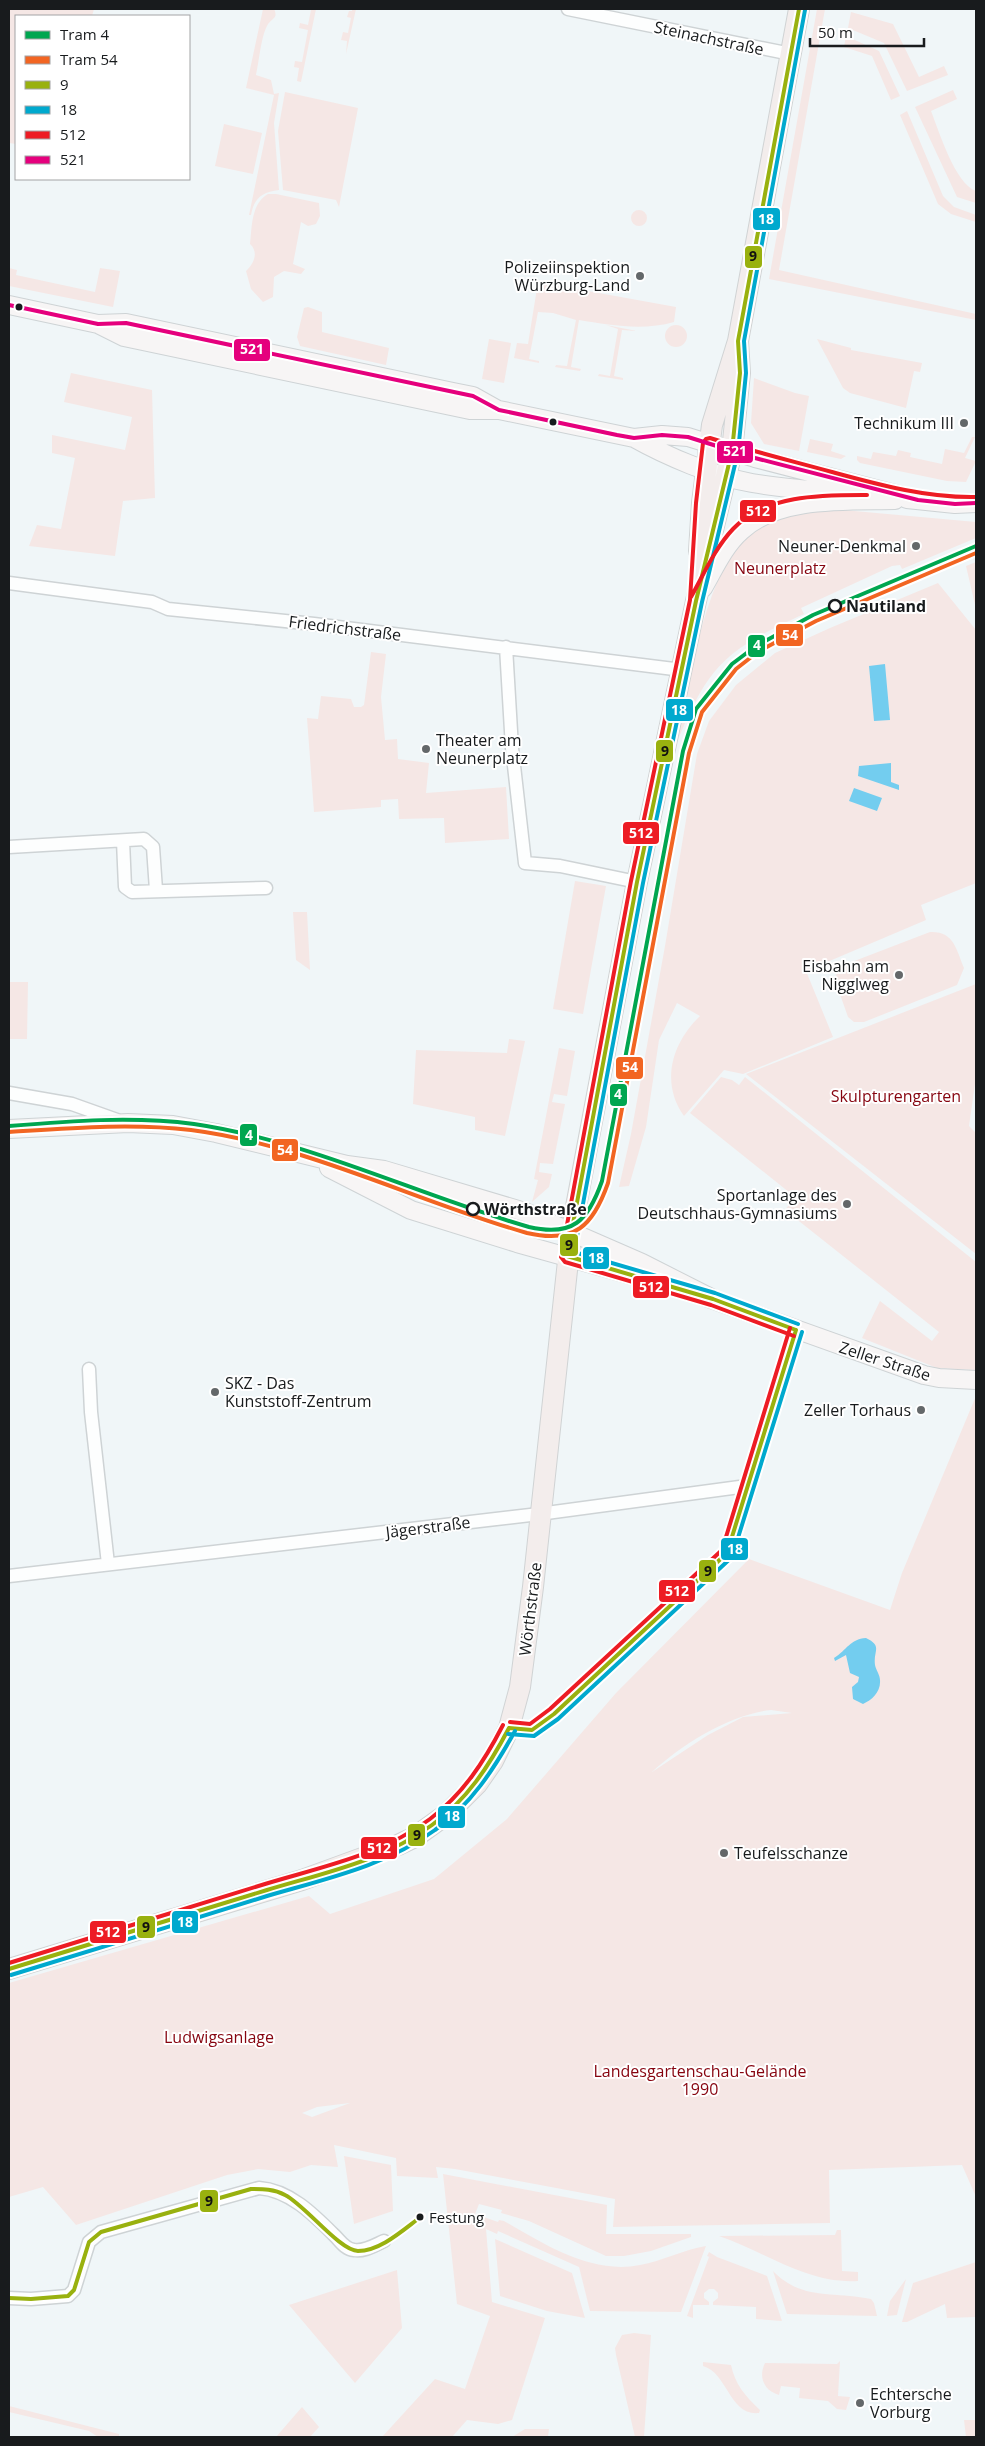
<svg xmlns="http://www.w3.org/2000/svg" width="985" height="2446" font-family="'Open Sans',sans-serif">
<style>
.green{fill:#f5e7e5;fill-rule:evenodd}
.water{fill:#73cdef}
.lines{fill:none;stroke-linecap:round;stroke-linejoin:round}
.street-casing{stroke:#ced3d5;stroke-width:15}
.secondary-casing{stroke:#ced3d5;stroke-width:20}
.primary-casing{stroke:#d0d3d4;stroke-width:22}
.street{stroke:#fdfefe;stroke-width:12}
.secondary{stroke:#f7f5f5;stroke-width:18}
.primary{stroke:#f3edec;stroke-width:20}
.bus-1-casing{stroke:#fff;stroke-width:8}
.bus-2-casing{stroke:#fff;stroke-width:8}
.bus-3-casing{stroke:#fff;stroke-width:8}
.bus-4-casing{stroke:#fff;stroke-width:8}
.bus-1{stroke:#99b10f;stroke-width:4}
.bus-2{stroke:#00a9ce;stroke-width:4}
.bus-3{stroke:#ed1c24;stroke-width:4}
.bus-4{stroke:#e5007d;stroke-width:4}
.tram-1-casing{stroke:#fff;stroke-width:8}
.tram-2-casing{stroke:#fff;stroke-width:8}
.tram-1{stroke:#00a650;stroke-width:4}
.tram-2{stroke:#f26522;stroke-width:4}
.poi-dot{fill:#64686a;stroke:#fff;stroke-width:2}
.bus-dot{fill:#181b1d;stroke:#fff;stroke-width:2}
.stop-dot{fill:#fff;stroke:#181b1d;stroke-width:2.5}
.labels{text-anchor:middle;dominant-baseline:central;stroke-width:4;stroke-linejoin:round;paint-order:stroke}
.bus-label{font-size:15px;fill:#181b1d;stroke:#fff;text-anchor:start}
.street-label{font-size:16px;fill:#181b1d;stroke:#fff}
.poi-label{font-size:16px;fill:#181b1d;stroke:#fff;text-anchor:end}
.park-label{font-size:16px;fill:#86040f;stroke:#fff}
.stop-label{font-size:16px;font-weight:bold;fill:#181b1d;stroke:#fff;text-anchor:start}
.line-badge{stroke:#fff;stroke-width:2}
.badge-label{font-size:14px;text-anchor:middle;font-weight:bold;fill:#fff}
.pale-badge-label{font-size:14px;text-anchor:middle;font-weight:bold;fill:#111}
</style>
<rect width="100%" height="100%" fill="#f0f6f8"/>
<path class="green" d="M9 9H94L92 16H16V144L9 143Z
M263 9H274C279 19 271 18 267 26 261 37 259 62 256 75L271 80 274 94 279 93 274 123 279 190C261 192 254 199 251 215H249L274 95 246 88Z
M307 9H316L301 82 297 81 299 68 294 67 295 61 302 62 308 30 299 28 300 23 308 25 311 10Z
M352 9H356L346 54 347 41 341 40 343 32 348 33 351 18 347 17 349 11H352Z
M817 9H825L779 270 976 314V320L769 279Z
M851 12 893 24 919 77 944 66 948 75 907 91 884 43 848 28Z
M846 36 879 51 900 96 891 100 872 56 844 47Z
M953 90 957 99 931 111C939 131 955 184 976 191V203L957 197 915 107Z
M285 92 358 108 339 207 336 200 283 190 278 131Z
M907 111 943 196 954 207 976 215V222L951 214 938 204 900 115Z
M224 124 262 133 253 174 215 166Z
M268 194H276L319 203 320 216 316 224 308 226 301 222 293 264 305 269 301 274 284 271 274 277 273 297 263 302 251 289 246 271C254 264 259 252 250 244 252 226 251 204 268 194Z
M631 218a8 8 0 1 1 16 0a8 8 0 1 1-16 0Z
M9 268 17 270 16 275 95 292 100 268 120 271 113 307 9 286Z
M538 282 676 307 674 322C643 331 609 325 579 320L571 367 581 369 580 371 555 367 556 365 567 366 576 320 553 313 538 312 529 359 539 361V363L514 358 517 343 528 344Z
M308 307 322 312V332L389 348 386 365 300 346 297 337 304 308Z
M665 336a11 11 0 1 1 22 0a11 11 0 1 1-22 0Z
M606 325 637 331 622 330 614 376 623 378V380L598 376 599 374 610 376 618 329Z
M489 339 511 343 504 383 482 379Z
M817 339 851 348V350L922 363 920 372 914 371 906 408 850 393 843 388Z
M71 373 152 390 155 498 123 501 115 556 29 546 37 525 61 529 75 458 52 453V435L125 450 132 417 64 402Z
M754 378 795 393 809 396 799 451 764 444 751 423Z
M972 437H975L965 458 976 461 966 482 947 481 860 463 857 460V456L871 459 873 452 896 456 898 450 911 453 910 457 942 464 945 449 964 453Z
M810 439 833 444 831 451 846 456 841 459 807 452Z
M821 508 976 522V538L902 569 900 565 892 566 801 608 804 614C725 650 707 666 675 748 688 691 704 572 749 534 768 517 797 513 821 508Z
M976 562V609L966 566Z
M938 583 976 630V883L921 905 926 920 806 971 833 1037 743 1074 724 1070 684 1116C660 1082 672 1043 700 1016L677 1003 659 1040 646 1127 629 1186 619 1187 631 1134 665 946 697 754 709 721 736 685 775 653 830 628Z
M371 652 386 654 381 697 385 740 397 739 398 759 429 763 426 793 506 787 509 839 445 843 444 818 399 819 398 799 381 800V807L314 812 307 718 318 719 321 696 351 699 354 707H361L364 705Z
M575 881 606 886 583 1014 553 1009Z
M293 912H307L310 970 296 960Z
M930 932C954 931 956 949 964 968L957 985 864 1022H854L848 1017 835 980 837 972 844 965Z
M9 982H28L27 1039H9Z
M976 984V1077L969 1126 976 1133V1254L746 1074Z
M509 1039 525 1041 505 1136 475 1130V1117L413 1104 416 1050 507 1053Z
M559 1048 575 1051 567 1096 554 1094 552 1102 565 1104 553 1164 540 1163 539 1172 552 1174 549 1187 532 1202 538 1180 534 1179Z
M721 1077 732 1080 739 1085 745 1077 976 1262V1370L937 1368 862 1338 880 1301 932 1341 939 1332 785 1210 795 1197 690 1113Z
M976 1396V2197L962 2165 829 2170 830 2223 613 2227 615 2199 455 2169 436 2167 438 2178 397 2176 396 2158 334 2145 338 2167 311 2165 290 2172 258 2169 227 2175 76 2225 43 2187 9 2197V1983L309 1896 330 1914 434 1879 507 1819 616 1693 749 1559 890 1610 902 1573ZM771 1710 792 1713 743 1717 708 1735 652 1772C682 1744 731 1714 771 1710ZM350 2103 312 2117 302 2113 317 2107Z
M344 2156 391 2165 393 2211 354 2224Z
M443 2174 607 2205 606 2234H691V2237L651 2251 624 2256H606L529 2221 501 2213 502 2210 479 2204 475 2214 498 2222 499 2220 504 2221C544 2244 592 2275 640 2265 662 2261 683 2250 706 2246L681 2312 590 2311 579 2267 498 2231 497 2234 486 2229 492 2302 545 2318 512 2420 498 2424 467 2420 452 2437H382L435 2379 465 2389 490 2316 457 2304Z
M837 2230H841L842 2271 858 2272V2281C807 2284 766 2252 719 2236L835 2235Z
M495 2239 572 2273 585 2318 547 2311 500 2296Z
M709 2252 717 2257 767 2276 782 2321 756 2319V2307L713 2305V2302L718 2298V2293L714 2289H709L704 2293V2298L709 2302V2305H693V2318L687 2316 709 2257 712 2258 707 2256Z
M976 2262V2317L947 2318 945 2304 907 2322H902L913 2283Z
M397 2270 402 2328 355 2383 289 2305Z
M773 2271C802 2301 833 2291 871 2299L874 2303 877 2316 787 2314Z
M906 2279 897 2315 887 2316 890 2301Z
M634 2333 651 2335 644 2437H635L616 2355 615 2348 622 2335Z
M840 2361 838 2396 850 2397 846 2410 837 2409 828 2401 799 2398 800 2388 781 2386 779 2395C764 2391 758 2377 765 2363L837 2364Z
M703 2362 731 2365C735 2384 745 2396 760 2410L759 2413C729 2416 728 2373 703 2366Z
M9 2406 119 2434V2437H98L89 2431 9 2412Z
M302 2407 319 2427 310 2437H276Z
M964 2420H976V2437H966Z
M525 2429H549L548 2437H512Z"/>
<path class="water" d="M885 664 890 720 874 721 869 666Z
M891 763V782L899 785V790L858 776 859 766Z
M854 788 882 798 877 811 849 801Z
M866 1638C883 1646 873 1651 875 1665 876 1670 880 1675 880 1680 881 1692 872 1700 863 1704L853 1699 852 1687 858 1682 859 1677 850 1673 846 1655 835 1661 834 1658C847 1650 850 1639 866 1638Z"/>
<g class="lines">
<defs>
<path id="street" d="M568 9 791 54
M9 583 152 602 168 609 314 624 682 670
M506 647 512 748 525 863 560 866 637 882
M123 841 125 887 132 892 266 888
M9 847 144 839 153 847 156 890
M9 1093 72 1104 117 1120
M89 1369 91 1412 108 1564
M9 1576 539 1514 747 1486
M509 1728 532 1730 554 1714 727 1553 796 1330
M9 2298 31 2299 68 2296 74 2290 89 2242 101 2232 259 2188C289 2190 313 2214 333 2234 340 2240 344 2249 354 2250 364 2252 375 2245 384 2241"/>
<path id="secondary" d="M9 305 98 324 124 337 470 410H499L634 438 662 435 688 437 755 458 918 500
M98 324 126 323 453 392 473 396 498 410
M634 438C668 457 713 476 752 483 787 489 823 491 859 494
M907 499 955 504 976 503
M703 588C714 569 724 546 741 531 778 496 847 501 895 500
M9 1129 128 1123 173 1125 216 1133 347 1165 384 1170 525 1212 642 1263 713 1299
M329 1168 411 1210 517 1243 667 1285
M703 1296 924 1375 939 1378 976 1380"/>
<path id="primary" d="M699 551 702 503 712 425 738 341 799 9
M9 1969 302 1880 398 1845 415 1837 447 1814 477 1784 493 1761 509 1728 520 1687 533 1587 571 1233 637 882 696 601 732 451 740 373 738 341"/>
</defs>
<use href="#street" class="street-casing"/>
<use href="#secondary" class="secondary-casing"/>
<use href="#primary" class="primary-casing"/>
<use href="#street" class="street"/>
<use href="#secondary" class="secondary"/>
<use href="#primary" class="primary"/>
<defs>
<path id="bus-1" d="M796 1330 713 1299 567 1256 637 882 696 601 732 451 740 373 738 341 799 9
M509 1728 532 1730 554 1714 727 1553 796 1330
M9 1969C95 1943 181 1916 267 1890 323 1873 383 1861 432 1825 467 1800 489 1766 509 1728
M9 2298 31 2299 68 2296 74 2290 89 2242 101 2232 251 2189C263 2189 274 2189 285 2195 305 2205 340 2251 358 2251 381 2251 404 2229 422 2216"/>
<path id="bus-2" d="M798 1324 715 1293 574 1252 643 883 702 602 738 452 746 373 744 341 805 10
M508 1734 534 1736 558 1719 732 1557 802 1332
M11 1975C96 1949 182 1923 267 1896 325 1879 386 1866 435 1830 471 1805 494 1769 515 1731"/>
<path id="bus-3" d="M691 597C704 574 715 548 733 529 766 494 823 495 867 495
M794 1336 711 1305 565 1262 561 1257 631 881 690 600 696 503 703 443 706 439 710 438C751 451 792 461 832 472 880 485 927 498 976 497
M510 1722 530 1724 550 1709 722 1550 790 1328
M9 1963C94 1937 180 1910 265 1884 321 1867 382 1855 430 1819 463 1794 484 1762 503 1725"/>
<path id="bus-4" d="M9 305 98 324 126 323 473 396 499 410 617 435 634 438 662 435 688 437 755 458 918 500 955 504 976 503"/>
</defs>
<use href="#bus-1" class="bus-1-casing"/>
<use href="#bus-2" class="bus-2-casing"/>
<use href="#bus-3" class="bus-3-casing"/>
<use href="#bus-4" class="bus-4-casing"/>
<use href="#bus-1" class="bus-1"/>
<use href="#bus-2" class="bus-2"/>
<use href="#bus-3" class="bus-3"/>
<use href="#bus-4" class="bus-4"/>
<defs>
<path id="tram-1" d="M9 1126C70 1121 132 1116 194 1124 310 1141 417 1195 529 1227 573 1237 588 1221 602 1181L683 751 696 709 732 664 756 646 813 615 976 546"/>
<path id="tram-2" d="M9 1132C70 1128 131 1123 191 1130 307 1145 415 1201 527 1233 575 1244 593 1226 608 1183L689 753 702 712 736 669 759 651 816 621 976 553"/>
</defs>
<use href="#tram-1" class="tram-1-casing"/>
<use href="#tram-2" class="tram-2-casing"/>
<use href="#tram-1" class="tram-1"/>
<use href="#tram-2" class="tram-2"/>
</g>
<g class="poi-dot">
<circle cx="640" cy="276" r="5"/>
<circle cx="964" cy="423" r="5"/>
<circle cx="916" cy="546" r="5"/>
<circle cx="426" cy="749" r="5"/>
<circle cx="899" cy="975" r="5"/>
<circle cx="847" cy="1204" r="5"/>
<circle cx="215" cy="1392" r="5"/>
<circle cx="921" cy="1410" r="5"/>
<circle cx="724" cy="1853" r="5"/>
<circle cx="860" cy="2403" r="5"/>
</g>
<g class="bus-dot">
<circle cx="19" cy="307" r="4.5"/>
<circle cx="553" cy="422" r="4.5"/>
<circle cx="420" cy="2217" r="4.5"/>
</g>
<g class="stop-dot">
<circle cx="835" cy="606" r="6"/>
<circle cx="473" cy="1209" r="6"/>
</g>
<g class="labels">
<g class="bus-label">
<text x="429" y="2217">Festung</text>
</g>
<g class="street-label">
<text transform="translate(709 38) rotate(12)">Steinachstraße</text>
<text transform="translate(345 628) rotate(7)">Friedrichstraße</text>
<text transform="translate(885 1361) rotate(18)">Zeller Straße</text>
<text transform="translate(428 1527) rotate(-7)">Jägerstraße</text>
<text transform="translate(530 1609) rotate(-83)">Wörthstraße</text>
</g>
<g class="poi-label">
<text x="630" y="267">Polizeiinspektion<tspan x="630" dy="18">Würzburg-Land</tspan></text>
<text x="954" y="423">Technikum III</text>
<text x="906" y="546">Neuner-Denkmal</text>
<text x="436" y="740" text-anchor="start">Theater am<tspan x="436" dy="18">Neunerplatz</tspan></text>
<text x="889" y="966">Eisbahn am<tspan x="889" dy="18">Nigglweg</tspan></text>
<text x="837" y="1195">Sportanlage des<tspan x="837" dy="18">Deutschhaus-Gymnasiums</tspan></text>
<text x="225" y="1383" text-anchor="start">SKZ - Das<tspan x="225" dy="18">Kunststoff-Zentrum</tspan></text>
<text x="911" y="1410">Zeller Torhaus</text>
<text x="734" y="1853" text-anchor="start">Teufelsschanze</text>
<text x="870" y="2394" text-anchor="start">Echtersche<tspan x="870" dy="18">Vorburg</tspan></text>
</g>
<g class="park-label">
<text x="780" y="568">Neunerplatz</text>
<text x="896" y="1096">Skulpturengarten</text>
<text x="219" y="2037">Ludwigsanlage</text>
<text x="700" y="2071">Landesgartenschau-Gelände<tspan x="700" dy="18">1990</tspan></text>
</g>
<g class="stop-label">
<text x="846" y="606">Nautiland</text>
<text x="484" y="1209">Wörthstraße</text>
</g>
</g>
<g class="line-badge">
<rect x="752" y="207" width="29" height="24" rx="5" fill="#00a9ce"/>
<rect x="744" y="245" width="19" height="24" rx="5" fill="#99b10f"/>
<rect x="233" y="338" width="38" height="24" rx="5" fill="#e5007d"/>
<rect x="716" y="440" width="38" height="24" rx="5" fill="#e5007d"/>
<rect x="739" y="499" width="38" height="24" rx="5" fill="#ed1c24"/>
<rect x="775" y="623" width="29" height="24" rx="5" fill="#f26522"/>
<rect x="747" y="634" width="19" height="24" rx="5" fill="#00a650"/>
<rect x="665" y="698" width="29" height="24" rx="5" fill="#00a9ce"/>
<rect x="655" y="739" width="19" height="24" rx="5" fill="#99b10f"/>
<rect x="622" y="821" width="38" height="24" rx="5" fill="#ed1c24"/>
<rect x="615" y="1056" width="29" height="24" rx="5" fill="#f26522"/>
<rect x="609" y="1083" width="19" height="24" rx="5" fill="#00a650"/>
<rect x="239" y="1123" width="19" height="24" rx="5" fill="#00a650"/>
<rect x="271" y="1138" width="28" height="24" rx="5" fill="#f26522"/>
<rect x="559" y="1233" width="20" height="24" rx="5" fill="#99b10f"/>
<rect x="582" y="1246" width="28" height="24" rx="5" fill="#00a9ce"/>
<rect x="632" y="1275" width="38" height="24" rx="5" fill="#ed1c24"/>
<rect x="720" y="1537" width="29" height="24" rx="5" fill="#00a9ce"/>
<rect x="698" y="1559" width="19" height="24" rx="5" fill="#99b10f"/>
<rect x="658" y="1579" width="38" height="24" rx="5" fill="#ed1c24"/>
<rect x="437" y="1805" width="29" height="24" rx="5" fill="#00a9ce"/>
<rect x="407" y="1823" width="19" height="24" rx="5" fill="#99b10f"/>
<rect x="360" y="1836" width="38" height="24" rx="5" fill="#ed1c24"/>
<rect x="171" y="1910" width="28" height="24" rx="5" fill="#00a9ce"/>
<rect x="136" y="1915" width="20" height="24" rx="5" fill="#99b10f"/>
<rect x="89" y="1920" width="38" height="24" rx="5" fill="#ed1c24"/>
<rect x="199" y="2189" width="20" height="24" rx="5" fill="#99b10f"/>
</g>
<g class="badge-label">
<text x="766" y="224">18</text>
<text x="252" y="354">521</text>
<text x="735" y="456">521</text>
<text x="758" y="516">512</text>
<text x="790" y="640">54</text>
<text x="757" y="650">4</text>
<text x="679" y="715">18</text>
<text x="641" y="838">512</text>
<text x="630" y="1072">54</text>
<text x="618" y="1099">4</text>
<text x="249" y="1140">4</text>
<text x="285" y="1155">54</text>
<text x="596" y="1263">18</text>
<text x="651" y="1292">512</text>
<text x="735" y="1554">18</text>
<text x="677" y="1596">512</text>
<text x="452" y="1821">18</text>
<text x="379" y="1853">512</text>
<text x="185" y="1927">18</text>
<text x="108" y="1937">512</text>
</g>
<g class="pale-badge-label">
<text x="753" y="261">9</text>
<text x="665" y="756">9</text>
<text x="569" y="1250">9</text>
<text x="708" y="1576">9</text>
<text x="417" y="1840">9</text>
<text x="146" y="1932">9</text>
<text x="209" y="2206">9</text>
</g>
<rect width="985" height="2446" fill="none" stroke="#181b1d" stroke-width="20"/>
<rect x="15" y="15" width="175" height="165" fill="#ffffff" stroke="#a3a4a5"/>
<rect x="25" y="31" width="25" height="8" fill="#00a650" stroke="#a3a4a5"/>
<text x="60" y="40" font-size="15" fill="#181b1d">Tram 4</text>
<rect x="25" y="56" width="25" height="8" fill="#f26522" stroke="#a3a4a5"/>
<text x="60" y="65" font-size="15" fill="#181b1d">Tram 54</text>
<rect x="25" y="81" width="25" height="8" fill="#99b10f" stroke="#a3a4a5"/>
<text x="60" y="90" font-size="15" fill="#181b1d">9</text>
<rect x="25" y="106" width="25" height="8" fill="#00a9ce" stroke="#a3a4a5"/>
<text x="60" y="115" font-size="15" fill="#181b1d">18</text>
<rect x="25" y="131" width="25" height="8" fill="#ed1c24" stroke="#a3a4a5"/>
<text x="60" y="140" font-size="15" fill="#181b1d">512</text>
<rect x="25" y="156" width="25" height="8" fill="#e5007d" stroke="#a3a4a5"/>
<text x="60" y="165" font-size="15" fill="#181b1d">521</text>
<path d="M810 38v8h114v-8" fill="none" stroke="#181b1d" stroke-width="2.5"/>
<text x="818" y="38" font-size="15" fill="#181b1d" stroke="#ffffff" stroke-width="4" paint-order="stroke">50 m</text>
</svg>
